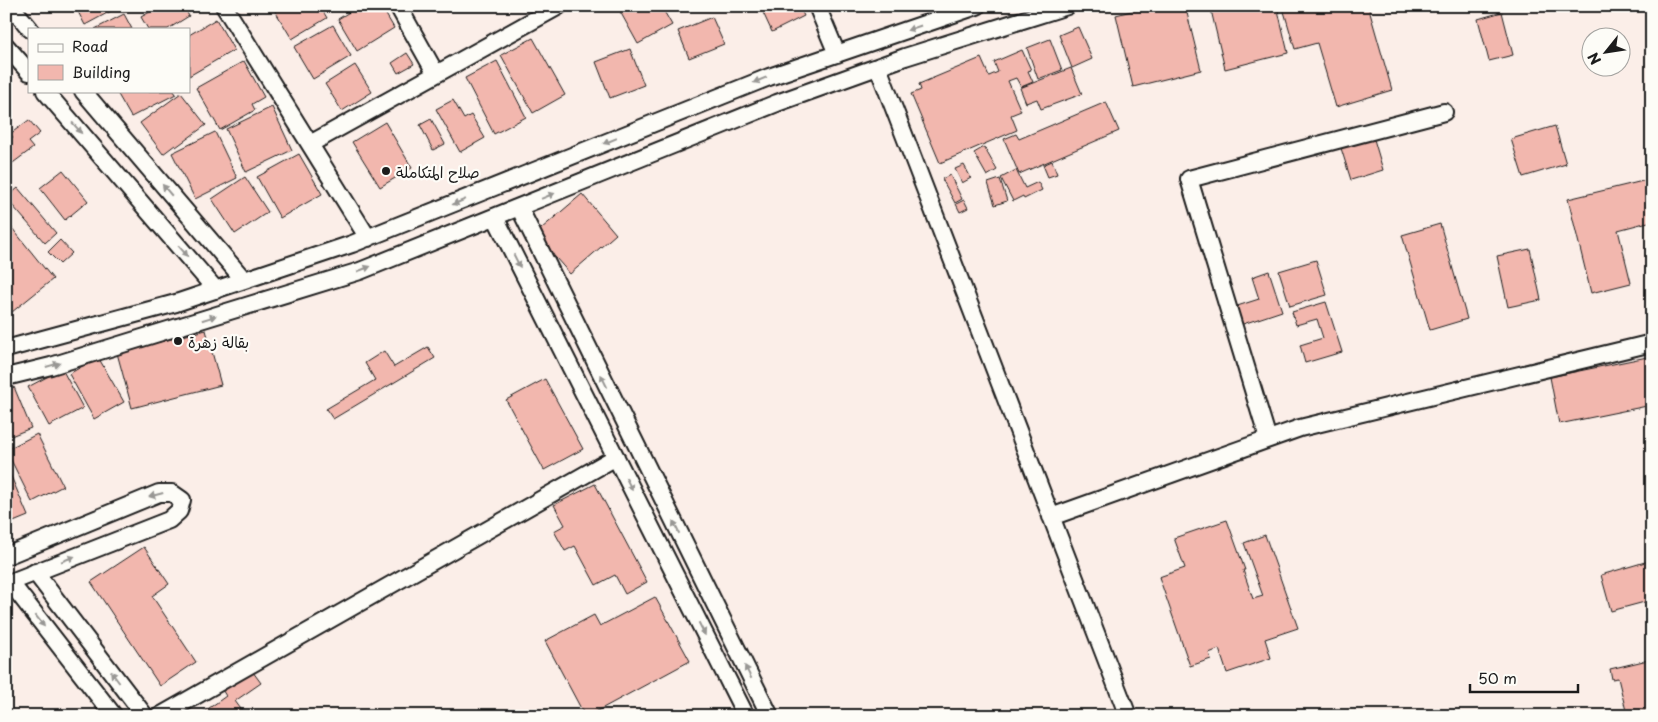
<svg xmlns="http://www.w3.org/2000/svg" width="1658" height="722" font-family="'Playpen Sans','Playpen Sans Arabic',sans-serif">
<style>
.building{fill:#f2b7ae;stroke:#1c1c1c}
.lines{fill:none;stroke-linecap:round;stroke-linejoin:round}
.minor-casing{stroke:#1c1c1c;stroke-width:20}
.minor{stroke:#fdfcf7;stroke-width:16}
.oneway{fill:#989794}
.poi-dot{fill:#1c1c1c;stroke:#fdfcf7;stroke-width:2}
.labels{text-anchor:middle;dominant-baseline:central;stroke-width:4.5;stroke-linejoin:round;paint-order:stroke}
.poi-label{font-size:15px;fill:#1c1c1c;stroke:#fdfcf7;text-anchor:start}
</style>
<rect width="100%" height="100%" fill="#fbeee8"/>
<filter id="ink" filterUnits="userSpaceOnUse"><feTurbulence type="fractalNoise" baseFrequency=".02" numOctaves="2"/><feDisplacementMap in="SourceGraphic" scale="10" xChannelSelector="R" yChannelSelector="G"/><feConvolveMatrix kernelMatrix="1 2 1 2 8 2 1 2 1" color-interpolation-filters="sRGB"/></filter>
<g filter="url(#ink)">
<path class="building" d="M75 6H108L111 11 85 25Z
M154 6H183L189 16 168 29H148L141 17 155 9Z
M272 6H320L327 18 292 39Z
M359 6H381L394 28 357 51 338 19Z
M617 6H661L672 25 638 44Z
M760 6H799L804 16 772 32Z
M1150 6H1170V8L1181 6 1182 10 1186 9 1201 70 1133 87 1116 15Z
M1210 6H1277L1288 53 1225 69Z
M1287 6H1368L1392 90 1336 107 1317 43 1295 49 1283 8Z
M1502 12 1513 55 1489 61 1478 19Z
M124 14 132 29H95Z
M712 17 724 44 689 58 678 31Z
M216 19 234 50 189 76V35Z
M333 25 351 56 313 79 294 47Z
M1078 27 1092 59 1072 68 1059 35Z
M533 38 565 95 533 113 501 55Z
M1050 39 1062 70 1038 79 1027 48Z
M630 49 644 85 610 98 596 62Z
M1022 50 1031 70 1028 71 1033 82 1021 87 1016 78 1008 81 1021 111 1011 115 1017 130 940 163 911 94 921 90 919 84 981 58 989 76 998 72 994 62Z
M407 53 414 64 398 73 392 63Z
M244 61 264 97 252 104 255 110 220 130 196 88Z
M497 61 526 117 494 134 465 78Z
M355 65 372 92 342 111 325 84Z
M1071 68 1082 94 1041 109 1037 99 1026 103 1020 88Z
M116 91H174L176 94 131 117Z
M181 93 206 125 176 147 175 145 163 154 140 123Z
M453 100 464 119 471 115 485 138 460 152 436 109Z
M1106 102 1119 131 1019 174 1004 139 1016 134 1019 139Z
M272 107 292 150 246 172 226 129Z
M431 119 445 144 433 150 420 125Z
M29 120 40 133 28 142 33 148 6 168V142L13 137 10 134Z
M385 122 412 168 380 187 352 142Z
M1555 126 1566 164 1523 177 1511 139Z
M215 132 237 178 195 199 172 153Z
M1373 136 1383 170 1351 180 1340 145Z
M984 147 997 170 987 176 974 153Z
M299 154 322 194 280 218 257 177Z
M1052 161 1057 174 1048 177 1043 165Z
M964 165 971 178 962 183 955 169Z
M63 170 88 201 65 220 40 188Z
M1016 170 1025 188 1038 182 1042 190 1024 199 1023 196 1013 201 1001 178Z
M950 175 962 199 955 203 942 179Z
M245 177 268 212 235 234 212 199Z
M1000 179 1007 201 995 205 988 183Z
M1647 180 1652 198V221L1618 230 1631 283 1591 293 1568 199Z
M18 188 56 233 45 243 6 198Z
M582 194 616 234 570 274 535 234Z
M964 200 968 208 960 212 956 204Z
M8 223 53 279 12 312 6 304V225Z
M1440 224 1467 319 1430 330 1402 235Z
M60 240 72 253 60 264 48 252Z
M1530 249 1541 300 1508 307 1497 256Z
M1316 260 1327 295 1290 306 1279 271Z
M1269 271 1282 311 1237 326 1231 308 1259 299 1252 277Z
M1326 302 1342 352 1305 363 1300 345 1323 338 1317 319 1296 325 1292 312Z
M206 330 221 385 132 408 117 353Z
M428 347 435 358 333 419 326 409 375 380 365 363 384 351 394 367Z
M1652 356V405L1559 424 1550 377Z
M98 357 124 402 94 419 69 374Z
M62 369 83 408 49 426 28 387Z
M545 379 583 449 544 470 506 400Z
M14 387 31 428 6 438V390Z
M37 434 63 486 32 502 6 450Z
M6 474 7 476 10 474 28 516 6 525Z
M595 484 647 582 625 594 615 575 596 585 575 546 565 551 554 531 565 525 554 505Z
M1227 520 1245 570H1243L1253 599 1263 596 1244 543 1265 535 1298 628 1265 639 1271 658 1227 673 1219 649 1209 653 1211 659 1190 666 1159 577 1185 568 1174 538Z
M144 547 169 584 152 596 196 662 160 686 91 582Z
M1652 560V600L1611 611 1601 575Z
M655 597 690 661 588 716H585L545 641 594 615 600 626Z
M1652 659V709L1627 715 1618 678 1612 679 1610 669Z
M250 668 261 683 235 701 246 716H198L226 696 221 688Z"/>
<g class="lines">
<defs>
<path id="minor" d="M11 6 30 29
M224 6 368 238
M398 6 436 74
M817 6 837 54
M6 46 29 72
M878 67 1128 716
M45 91 216 290
M83 91 244 280
M310 144 559 6
M519 207 770 716
M495 217 746 716
M6 349 176 303 352 244 769 77 977 6
M6 377 51 366 360 271 777 103 905 57 1067 6
M1268 439 1189 179 1444 112
M1051 517 1300 428 1652 343
M6 556 159 493H172L182 500 179 511 169 520 6 584
M35 572 145 716
M10 582 114 716
M160 716 616 457"/>
</defs>
<use href="#minor" class="minor-casing"/>
<use href="#minor" class="minor"/>
</g>
<defs><path id="oneway-solid" d="M-6-.8H1V-3.2L6.5 0L1 3.2V.8H-6Z" transform="scale(1.25)"/></defs>
<g class="oneway">
<use href="#oneway-solid" transform="translate(914 28) rotate(161)"/>
<use href="#oneway-solid" transform="translate(760 80) rotate(158)"/>
<use href="#oneway-solid" transform="translate(77 128) rotate(49)"/>
<use href="#oneway-solid" transform="translate(610 141) rotate(158)"/>
<use href="#oneway-solid" transform="translate(167 190) rotate(-130)"/>
<use href="#oneway-solid" transform="translate(548 196) rotate(-22)"/>
<use href="#oneway-solid" transform="translate(459 202) rotate(158)"/>
<use href="#oneway-solid" transform="translate(183 251) rotate(49)"/>
<use href="#oneway-solid" transform="translate(517 261) rotate(63)"/>
<use href="#oneway-solid" transform="translate(364 269) rotate(-21)"/>
<use href="#oneway-solid" transform="translate(209 318) rotate(-17)"/>
<use href="#oneway-solid" transform="translate(53 365) rotate(-16)"/>
<use href="#oneway-solid" transform="translate(604 381) rotate(-116)"/>
<use href="#oneway-solid" transform="translate(629 484) rotate(63)"/>
<use href="#oneway-solid" transform="translate(156 495) rotate(165)"/>
<use href="#oneway-solid" transform="translate(676 527) rotate(-116)"/>
<use href="#oneway-solid" transform="translate(68 559) rotate(-21)"/>
<use href="#oneway-solid" transform="translate(40 621) rotate(52)"/>
<use href="#oneway-solid" transform="translate(702 629) rotate(63)"/>
<use href="#oneway-solid" transform="translate(748 672) rotate(-117)"/>
<use href="#oneway-solid" transform="translate(115 677) rotate(-127)"/>
</g>
</g>
<g class="poi-dot">
<circle cx="386" cy="171" r="5"/>
<circle cx="178" cy="341" r="5"/>
</g>
<g class="labels">
<g class="poi-label">
<text x="396" y="171">صلاح المتكاملة</text>
<text x="188" y="341">بقالة زهرة</text>
</g>
</g>
<rect width="1658" height="722" fill="none" stroke="#fdfcf7" stroke-width="25"/>
<rect x="12" y="12" width="1633" height="697" fill="none" stroke="#1c1c1c" stroke-width="2" filter="url(#ink)"/>
<rect x="28" y="28" width="162" height="65" fill="#fdfcf7" stroke="#a3a29f"/>
<rect x="38" y="44" width="25" height="8" fill="#fdfcf7" stroke="#a3a29f"/>
<text x="72" y="52" font-size="15" fill="#1c1c1c">Road</text>
<rect x="38" y="65" width="25" height="15" fill="#f2b7ae" stroke="#a3a29f"/>
<text x="72" y="78" font-size="15" fill="#1c1c1c">Building</text>
<g transform="translate(1606 52) rotate(240)"><circle r="24" fill="#fdfcf7" stroke="#a3a29f"/>
<path d="M0-4L9 19L0 12L-9 19Z" fill="#1c1c1c"/>
<text y="-8" font-size="14" font-weight="bold" text-anchor="middle" fill="#1c1c1c">N</text>
</g>
<path d="M1470 684v8h108v-8" fill="none" stroke="#1c1c1c" stroke-width="2.5"/>
<text x="1478" y="684" font-size="15" fill="#1c1c1c" stroke="#fdfcf7" stroke-width="4" paint-order="stroke">50 m</text>
</svg>
